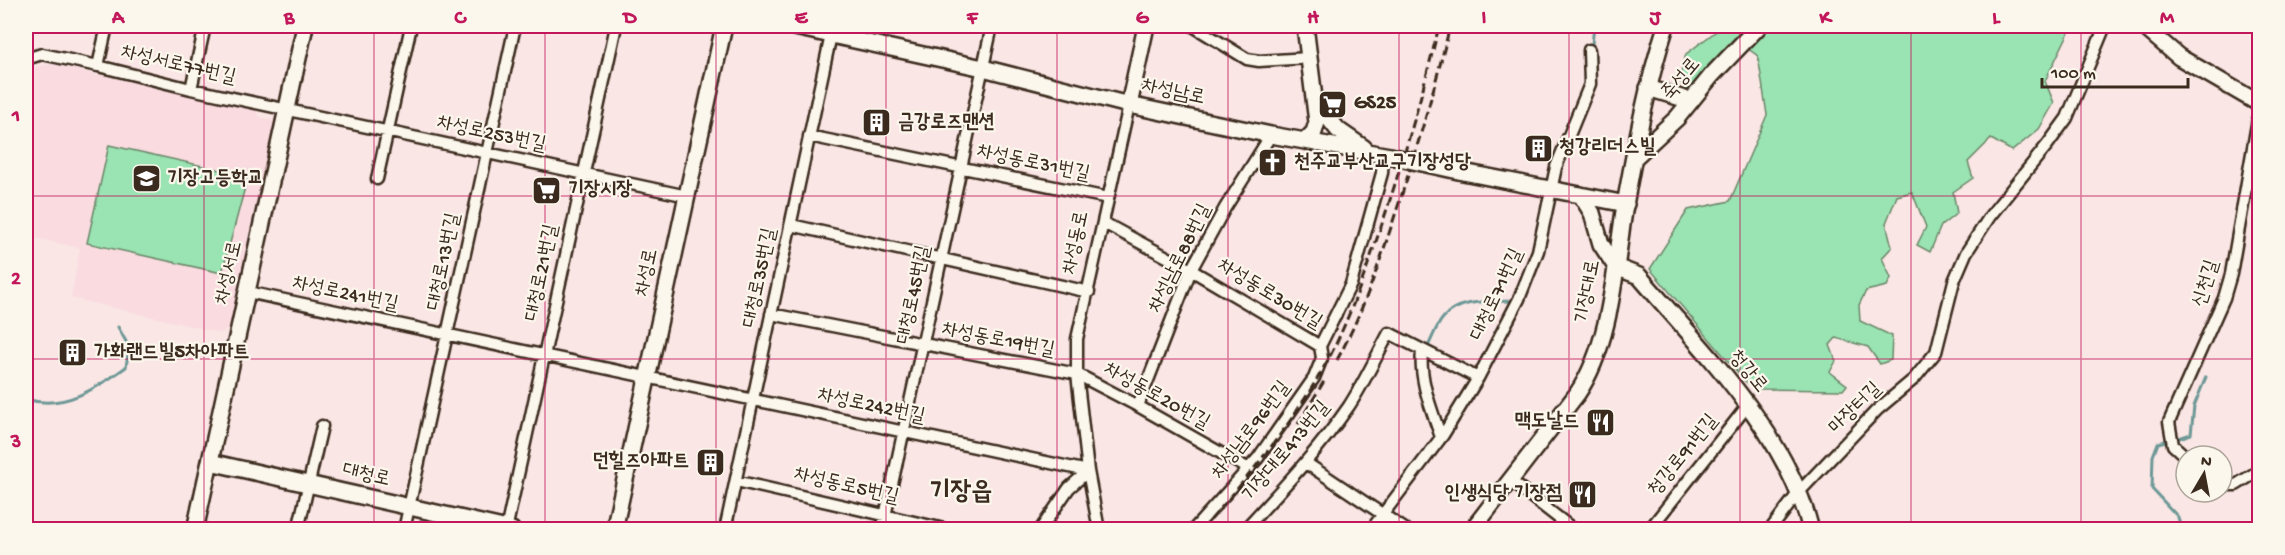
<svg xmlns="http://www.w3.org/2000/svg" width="2285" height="555" font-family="'Gochi Hand','Poor Story',sans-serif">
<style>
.built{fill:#f9dbe0}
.green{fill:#9ae3b2;stroke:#6a8668;stroke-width:1.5}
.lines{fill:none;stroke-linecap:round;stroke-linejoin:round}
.stream{stroke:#6d9896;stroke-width:3}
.street-casing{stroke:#3b2a1e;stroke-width:15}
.secondary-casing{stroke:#3b2a1e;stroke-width:20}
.street{stroke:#fbf7ec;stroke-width:10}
.secondary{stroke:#fbf7ec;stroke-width:15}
.rail{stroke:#3b2a1e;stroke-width:3;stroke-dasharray:9 4.5;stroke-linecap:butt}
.secondary-bridge-casing{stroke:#3b2a1e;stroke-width:20;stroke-linecap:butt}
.secondary-bridge{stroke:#fbf7ec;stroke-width:15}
.grid{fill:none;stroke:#c2185b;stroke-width:1.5;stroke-opacity:0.55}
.labels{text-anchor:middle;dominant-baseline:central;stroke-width:4.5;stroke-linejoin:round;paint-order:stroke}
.street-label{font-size:20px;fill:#3b2a1e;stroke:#fbf7ec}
.poi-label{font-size:20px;font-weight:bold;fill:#3b2a1e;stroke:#fbf7ec;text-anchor:start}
.district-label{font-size:26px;font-weight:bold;fill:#3b2a1e;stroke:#fbf7ec}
.neatline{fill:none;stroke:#c2185b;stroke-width:2}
.grid-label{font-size:20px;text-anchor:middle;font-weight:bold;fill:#c2185b}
</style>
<rect width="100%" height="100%" fill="#fae6e5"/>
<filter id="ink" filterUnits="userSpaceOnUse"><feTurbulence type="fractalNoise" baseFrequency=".0167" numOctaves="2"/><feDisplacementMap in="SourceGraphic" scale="12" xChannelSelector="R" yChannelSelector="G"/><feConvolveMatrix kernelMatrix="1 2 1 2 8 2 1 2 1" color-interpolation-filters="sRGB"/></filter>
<g filter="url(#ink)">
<path class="built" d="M50 64 255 110 260 117 279 122 233 327 221 333 71 298 80 248 26 236V69Z"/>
<path class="green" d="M1723 26H2072L2045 81 2054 103 2039 129 2012 151 1991 139 1968 162 1973 178 1953 192 1957 213 1941 226 1930 252 1917 245 1926 227 1912 192 1897 196 1886 223 1892 247 1882 258 1891 278 1887 286 1866 291 1859 305 1860 321 1892 336 1891 360 1880 364 1868 347 1836 338 1830 345 1836 361 1830 372 1847 385 1843 390 1760 389 1746 382 1650 269 1688 210 1730 201 1767 115 1758 56 1734 39 1688 94 1679 80 1686 54Z
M109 145 248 176 222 273 87 243Z"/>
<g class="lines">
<path class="stream" d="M1592 44 1594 26
M1427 348C1432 339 1436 326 1443 318 1459 299 1487 302 1510 301
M26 399C63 411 97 388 126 367L129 347 118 327
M2179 438 2191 434 2194 406 2206 377
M2166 441 2158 443 2153 456 2152 489 2178 517 2181 530"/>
<defs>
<path id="street" d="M1193 26 1247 59 1259 61 1309 58
M26 59 42 54 98 66 191 89 687 196
M98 66 107 26
M191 89 205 26
M809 136 1108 198
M377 179 411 26
M1104 223 1191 270 1320 346
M791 225 1089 292
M247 292 1088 471
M771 314 1077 374 1138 406 1249 469
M1320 346 1351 284 1382 173 1383 154
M1422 350C1419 380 1431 408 1441 437
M1138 406 1191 270 1225 208 1271 135
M2186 457 2173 445 2169 422 2224 298 2231 274 2260 107
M1306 463 1406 530
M736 481 949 530
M1511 481 1574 530
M2222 485H2236L2260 470
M298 530 322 426
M404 530 515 26
M506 530 616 26
M725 530 831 35
M882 530 992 26
M1040 530 1069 488 1088 471
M1099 530 1088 471 1077 374V339L1129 105
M1193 530 1258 458 1314 378 1322 358 1320 346
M1244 530C1281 490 1318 451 1349 406 1364 383 1376 357 1389 333L1478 378
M1371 530 1443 435 1478 378 1519 299 1538 251 1556 167 1590 84 1589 50
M1649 530 1748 405
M1770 530 1799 492 1877 410 1914 379 1936 352 1954 281 1966 253 1990 216 2048 144 2067 118 2105 26"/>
<path id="secondary" d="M790 26 983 68 1129 105 1271 135 1390 156
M2143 26 2179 57 2260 104
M1648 88 1691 101
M1315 101 1338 130 1364 148
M1129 105 1146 26
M1305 141 1314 132 1317 122 1305 26
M1634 158 1677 118 1712 75 1759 26
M1463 172 1626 204
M1581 195 1592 213 1601 244 1616 267
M1616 267 1639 276C1703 351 1786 431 1811 530
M210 462 512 530
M195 530 305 26
M614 530 724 26
M1472 530 1577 394C1612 343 1615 265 1625 205 1636 144 1647 84 1666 26"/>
</defs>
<use href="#street" class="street-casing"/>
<use href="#secondary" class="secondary-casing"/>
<use href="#street" class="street"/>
<use href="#secondary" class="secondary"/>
<path class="rail" d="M1337 360C1362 314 1379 265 1395 215 1416 153 1434 90 1450 26
M1298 424 1326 378
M1202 530C1250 475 1297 419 1331 354 1353 310 1368 265 1384 218 1405 155 1423 91 1439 26"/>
<defs>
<path id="secondary-bridge" d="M1390 156 1463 172"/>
</defs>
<use href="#secondary-bridge" class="secondary-bridge-casing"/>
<use href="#secondary-bridge" class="secondary-bridge"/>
</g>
</g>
<path class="grid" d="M204 26V530M374 26V530M545 26V530M716 26V530M886 26V530M1057 26V530M1228 26V530M1399 26V530M1569 26V530M1740 26V530M1911 26V530M2081 26V530M26 196H2260M26 359H2260"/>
<defs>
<symbol id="supermarket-square" viewBox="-11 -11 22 22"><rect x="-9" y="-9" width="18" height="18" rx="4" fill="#3b2a1e" stroke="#fbf7ec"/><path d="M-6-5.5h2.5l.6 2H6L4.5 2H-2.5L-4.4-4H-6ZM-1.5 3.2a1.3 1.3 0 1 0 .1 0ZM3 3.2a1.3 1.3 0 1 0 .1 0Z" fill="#fff"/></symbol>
<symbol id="building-square" viewBox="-11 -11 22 22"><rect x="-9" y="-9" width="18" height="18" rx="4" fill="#3b2a1e" stroke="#fbf7ec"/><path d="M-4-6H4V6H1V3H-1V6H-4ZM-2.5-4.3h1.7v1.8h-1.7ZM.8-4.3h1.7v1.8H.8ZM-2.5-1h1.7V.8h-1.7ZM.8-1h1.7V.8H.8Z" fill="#fff"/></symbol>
<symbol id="church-square" viewBox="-11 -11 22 22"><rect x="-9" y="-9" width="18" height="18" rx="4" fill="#3b2a1e" stroke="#fbf7ec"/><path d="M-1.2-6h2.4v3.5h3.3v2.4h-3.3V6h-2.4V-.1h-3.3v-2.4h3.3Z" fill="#fff"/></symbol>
<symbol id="school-square" viewBox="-11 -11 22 22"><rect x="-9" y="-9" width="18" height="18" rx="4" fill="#3b2a1e" stroke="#fbf7ec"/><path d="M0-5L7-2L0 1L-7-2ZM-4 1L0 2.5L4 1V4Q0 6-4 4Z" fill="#fff"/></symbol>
<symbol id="restaurant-square" viewBox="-11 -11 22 22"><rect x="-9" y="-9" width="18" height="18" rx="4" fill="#3b2a1e" stroke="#fbf7ec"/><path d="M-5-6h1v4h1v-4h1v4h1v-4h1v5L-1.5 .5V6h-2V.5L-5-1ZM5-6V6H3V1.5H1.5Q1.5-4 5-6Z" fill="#fff"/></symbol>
</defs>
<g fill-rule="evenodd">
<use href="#supermarket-square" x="1316" y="88" width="33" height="33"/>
<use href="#building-square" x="860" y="106" width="33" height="33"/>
<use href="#building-square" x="1522" y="132" width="33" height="33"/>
<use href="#church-square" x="1256" y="146" width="33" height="33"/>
<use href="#school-square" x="130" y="162" width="33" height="33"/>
<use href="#supermarket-square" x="530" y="174" width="33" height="33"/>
<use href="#building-square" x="56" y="336" width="33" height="33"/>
<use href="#restaurant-square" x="1584" y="406" width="33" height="33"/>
<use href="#building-square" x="694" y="446" width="33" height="33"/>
<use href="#restaurant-square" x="1566" y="478" width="33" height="33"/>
</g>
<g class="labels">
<g class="street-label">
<text transform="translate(178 66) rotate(13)">차성서로77번길</text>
<text transform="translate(1682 80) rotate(-50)">죽성로</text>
<text transform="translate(1173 93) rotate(12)">차성남로</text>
<text transform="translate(491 135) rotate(12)">차성로253번길</text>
<text transform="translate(1033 164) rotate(12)">차성동로31번길</text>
<text transform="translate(1077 243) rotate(-78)">차성동로</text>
<text transform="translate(1181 259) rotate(-64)">차성남로88번길</text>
<text transform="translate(445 262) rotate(-78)">대청로13번길</text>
<text transform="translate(230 273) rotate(-77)">차성서로</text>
<text transform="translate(543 273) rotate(-78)">대청로21번길</text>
<text transform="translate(648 273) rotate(-78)">차성로</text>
<text transform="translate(761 278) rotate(-78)">대청로35번길</text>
<text transform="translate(2207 284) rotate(-73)">신천길</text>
<text transform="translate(1589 292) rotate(-79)">기장대로</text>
<text transform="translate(345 295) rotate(12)">차성로241번길</text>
<text transform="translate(915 295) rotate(-78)">대청로45번길</text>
<text transform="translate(1269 295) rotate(31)">차성동로30번길</text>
<text transform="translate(1498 295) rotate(-65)">대청로71번길</text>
<text transform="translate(998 341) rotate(11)">차성동로19번길</text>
<text transform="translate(1747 372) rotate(51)">청강로</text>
<text transform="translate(1156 397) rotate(29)">차성동로20번길</text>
<text transform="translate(871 407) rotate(12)">차성로242번길</text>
<text transform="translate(1856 409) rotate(-44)">마장터길</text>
<text transform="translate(1252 431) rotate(-53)">차성남로96번길</text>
<text transform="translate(1287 452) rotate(-50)">기장대로413번길</text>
<text transform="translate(1684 456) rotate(-51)">청강로91번길</text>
<text transform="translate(366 476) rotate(13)">대청로</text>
<text transform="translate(846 487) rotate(13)">차성동로5번길</text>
</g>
<g class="poi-label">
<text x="1354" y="104">GS25</text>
<text x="898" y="123">금강로즈맨션</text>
<text x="1559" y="148">청강리더스빌</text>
<text x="1294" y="163">천주교부산교구기장성당</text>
<text x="167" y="179">기장고등학교</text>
<text x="568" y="190">기장시장</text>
<text x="94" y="353">가화랜드빌5차아파트</text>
<text x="1579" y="422" text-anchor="end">맥도날드</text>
<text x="689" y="462" text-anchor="end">던힐즈아파트</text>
<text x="1562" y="494" text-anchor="end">인생식당 기장점</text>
</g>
<g class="district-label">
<text x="961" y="493">기장읍</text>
</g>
</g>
<rect width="2285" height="555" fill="none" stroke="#fbf7ec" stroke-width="66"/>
<g transform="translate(2204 474) rotate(10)"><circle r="28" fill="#fbf7ec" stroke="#aea59a" stroke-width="1.5"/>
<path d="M0-4.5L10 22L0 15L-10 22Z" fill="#3b2a1e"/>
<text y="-9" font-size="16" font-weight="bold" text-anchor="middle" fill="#3b2a1e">N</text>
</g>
<path d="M2042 78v9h146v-9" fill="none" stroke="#3b2a1e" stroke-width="3"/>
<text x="2051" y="78" font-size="18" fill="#3b2a1e" stroke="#fbf7ec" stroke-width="4.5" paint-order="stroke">100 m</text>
<rect x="33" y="33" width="2219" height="489" class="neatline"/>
<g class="grid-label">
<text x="118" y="23">A</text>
<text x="289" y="23">B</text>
<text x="460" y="23">C</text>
<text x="630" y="23">D</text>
<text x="801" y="23">E</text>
<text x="972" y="23">F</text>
<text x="1142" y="23">G</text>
<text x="1313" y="23">H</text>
<text x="1484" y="23">I</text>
<text x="1655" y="23">J</text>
<text x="1825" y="23">K</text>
<text x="1996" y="23">L</text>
<text x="2167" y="23">M</text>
<text x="16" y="121">1</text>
<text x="16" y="284">2</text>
<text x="16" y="447">3</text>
</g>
</svg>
